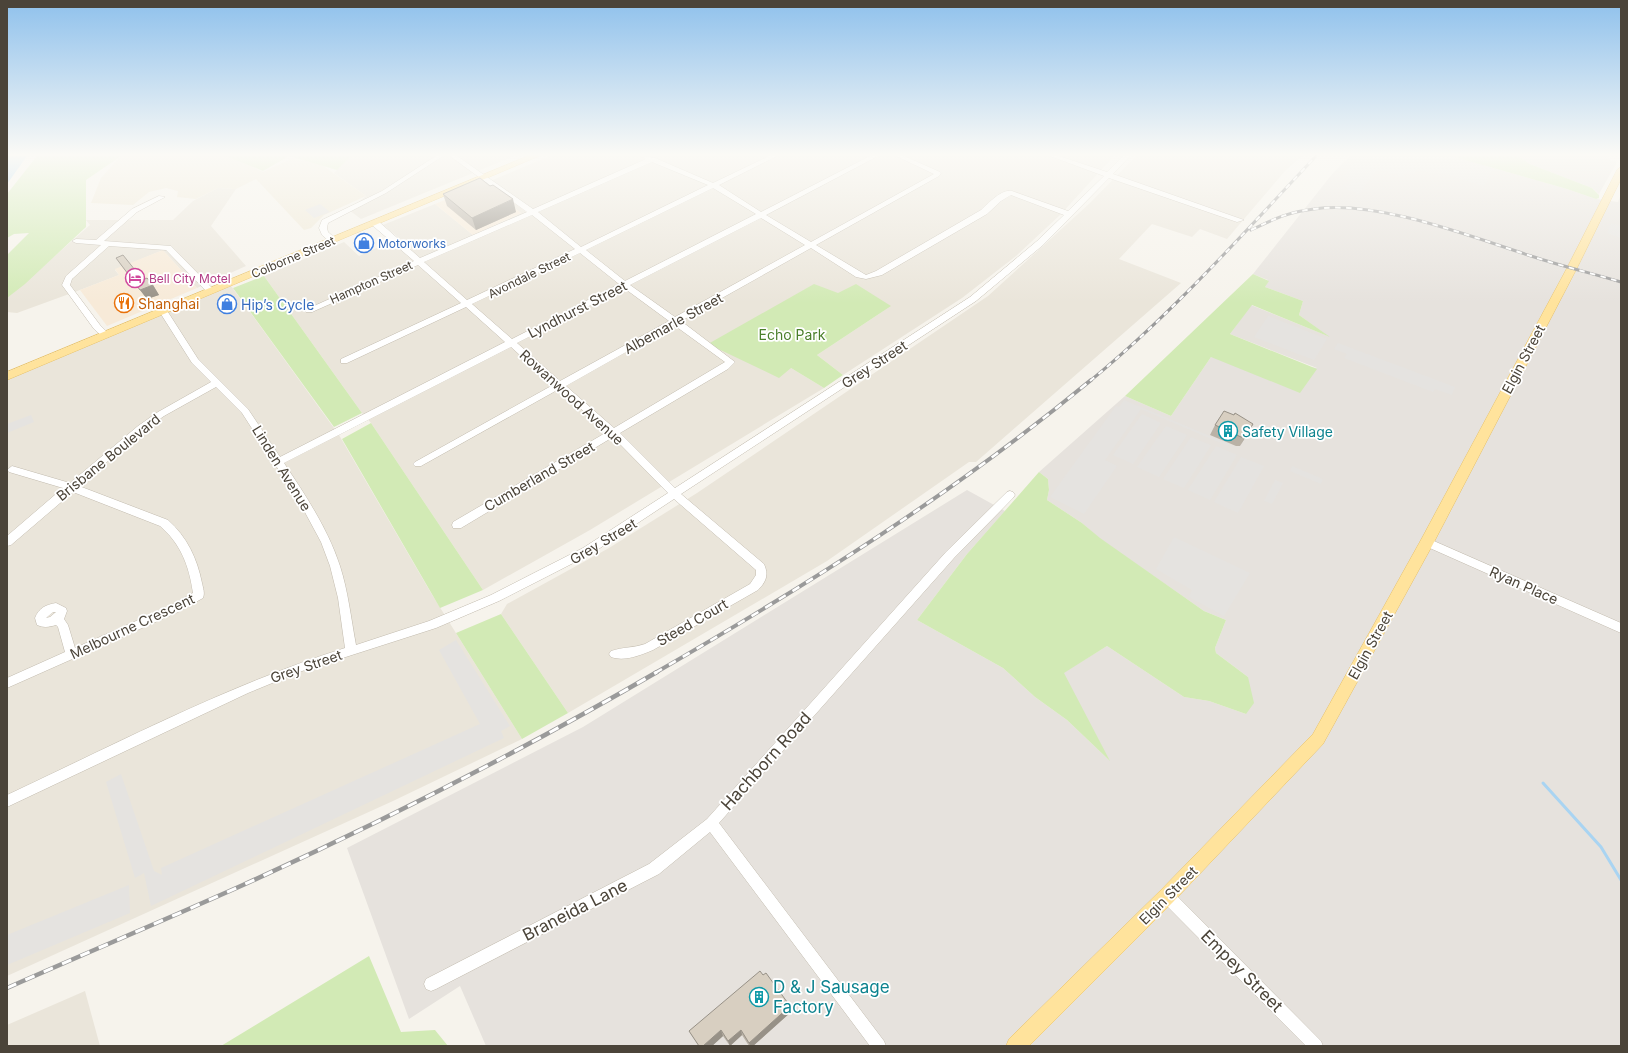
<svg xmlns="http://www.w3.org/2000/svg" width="1628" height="1053" font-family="Inter,sans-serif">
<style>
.residential{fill:#eae5da}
.commercial{fill:#f7ead8}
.industrial{fill:#e6e2dd}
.education{fill:#efe8d6}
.green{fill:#d2eab5}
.parking{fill:#e5e3e0}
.water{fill:#a9d4f2}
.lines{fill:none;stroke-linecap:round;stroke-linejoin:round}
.stream{stroke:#a9d4f2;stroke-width:3}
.minor-casing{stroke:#c2bbae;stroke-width:1}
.major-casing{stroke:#e6c16a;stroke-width:1}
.minor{fill:#fff;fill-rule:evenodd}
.major{fill:#ffe39c;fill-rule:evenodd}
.rail-far2-casing{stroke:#9a9a9a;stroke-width:3}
.rail-far1-casing{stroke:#9a9a9a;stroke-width:4}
.rail-casing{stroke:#9a9a9a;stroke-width:4.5}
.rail-far2{stroke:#fff;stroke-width:2;stroke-dasharray:5.5;stroke-linecap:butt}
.rail-far1{stroke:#fff;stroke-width:2.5;stroke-dasharray:8;stroke-linecap:butt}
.rail{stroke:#fff;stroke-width:3;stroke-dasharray:10;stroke-linecap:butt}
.wall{fill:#bab2a6}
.shaded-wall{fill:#979187}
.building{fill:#d8cfc1;stroke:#979187}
.labels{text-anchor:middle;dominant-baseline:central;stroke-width:3.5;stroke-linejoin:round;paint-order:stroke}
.far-shop-label{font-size:12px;fill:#366cbe;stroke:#fff;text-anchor:start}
.far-street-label{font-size:12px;fill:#4b4439;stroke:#fff}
.far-hotel-label{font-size:12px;fill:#b23c85;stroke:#fff;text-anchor:start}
.food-label{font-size:14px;fill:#c56008;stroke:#fff;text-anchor:start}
.shop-label{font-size:14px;fill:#366cbe;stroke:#fff;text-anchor:start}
.street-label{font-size:14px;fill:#4b4439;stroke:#fff}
.park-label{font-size:14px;fill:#4a7f2a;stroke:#fff}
.culture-label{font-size:14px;fill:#0d838f;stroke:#fff;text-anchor:start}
.near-street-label{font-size:17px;fill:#4b4439;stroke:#fff}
.near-culture-label{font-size:17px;fill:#0d838f;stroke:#fff;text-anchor:start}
</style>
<rect width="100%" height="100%" fill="#f6f3ec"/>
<path class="residential" d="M351 156H514L361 219 349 210 366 196 334 173Z
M550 156H1114L1060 215 1016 256 962 298 843 375 817 355 891 306 791 368 824 388 590 530 483 590 371 423 362 413 264 276 344 242 359 256 399 238 383 225 435 204 473 235 521 213 483 184Z
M1136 156H1302L1285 171 1227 239 1200 229 1192 237 1152 224 1119 259 1181 283 976 462H969L827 561 568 713 501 614 507 604 609 548 697 493 988 296 1090 203Z
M218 188 236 189 211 226 246 266 197 288 163 250 115 270 119 275 80 290 17 313 7 312V298L90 225 86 220H173L193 201Z
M229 283 339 435 431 593 522 739 393 801 7 976V547L12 542 7 539V379Z
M85 991 100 1046H7V1025Z"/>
<path class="commercial" d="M483 184 521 213 473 235 435 204Z
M163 250 197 288 107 326 80 290 119 275 115 269Z"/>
<path class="industrial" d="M1350 156H1451L1567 189 1596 199 1618 202 1621 194V1046H486L460 986 409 1019 347 848 583 727 967 490 1005 511 967 554 917 620 1003 668 1035 697 1067 720 1109 760 1063 673 1107 646 1184 697 1209 701 1246 714 1248 677 1216 653 1215 648 1226 620 1204 611 1099 538 1082 523 1047 500 1049 490 1048 479 1039 472 1125 396 1171 416 1211 357 1317 368 1230 334 1251 305 1328 336 1299 315 1303 301 1265 287 1268 280 1253 274 1333 173Z
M1518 156H1609L1608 159 1617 162 1599 194 1592 188 1530 164Z"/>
<path class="education" d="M121 156H229L263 172 291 159 319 163 366 196 324 215 311 228 304 230 256 179 236 189 218 188 196 199 177 197 178 191 166 188 149 192 133 205 91 203 101 178Z"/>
<path class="green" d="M37 156H121L86 180V227L25 284 7 298V255L29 233 14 234 7 238V194Z
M226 156H351L337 170 289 156 263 171Z
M1451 156H1518L1530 164 1592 188 1599 195V198L1596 199 1567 189Z
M1253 274 1269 281 1265 287 1303 301 1299 315 1330 337 1252 305 1230 334 1317 369 1300 393 1211 357 1171 416 1125 396Z
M264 276 362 413 334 427 233 288Z
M814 284 838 293 856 284 891 306 817 355 843 375 824 388 791 368 779 378 708 344Z
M371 423 483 590 440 608 342 439Z
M1039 472 1048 479 1049 490 1047 500 1082 523 1100 538 1204 611 1226 620 1215 648 1216 653 1248 677 1254 703 1246 714 1209 701 1184 697 1107 646 1064 673 1110 761 1067 720 1035 697 1003 668 917 620 967 554Z
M501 614 568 713 522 739 456 633Z
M369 956 401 1032 435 1030 448 1046H221Z"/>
<path class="parking" d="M1369 156H1446L1493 169 1484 186 1441 173 1439 176 1417 169 1413 174 1405 172 1402 176 1377 169 1359 194 1345 189 1352 180 1343 177 1358 157 1368 161 1371 157Z
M320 204 330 212 314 218 305 210Z
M1611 223 1621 226V238L1607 233Z
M1268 316 1327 339 1314 360 1254 337Z
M1338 343 1455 387 1452 395 1435 389 1433 392 1344 358 1347 354 1334 349Z
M1124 400 1229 444 1228 446 1141 409 1105 460 1117 466 1084 514 1050 497 1116 406 1119 407Z
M1142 414 1161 423 1133 464 1113 455Z
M31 415 34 422 7 433V424Z
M1166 426 1187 435 1159 477 1137 467Z
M1191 437 1211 445 1184 488 1163 479Z
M1216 446 1237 455 1210 500 1188 490Z
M1241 457 1264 466 1238 513 1214 502Z
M1292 466 1323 479 1321 484 1290 471Z
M1275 480 1283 483 1272 504 1264 501Z
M1174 537 1250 573 1224 616 1189 597 1192 590 1156 569Z
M456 640 510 726 501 731 504 738 151 906 144 873 135 878 106 782 121 774 154 871 162 875 161 868 480 724 439 650Z
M129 885 130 913 7 965V935Z"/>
<path class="water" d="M7 156H27L7 184Z"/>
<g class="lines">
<path class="stream" d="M1543 783 1601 847 1621 880"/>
<defs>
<path id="minor" d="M436 156H443L386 193 328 223 327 228 328 232 337 240 336 242H330L322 235 319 228 322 220 382 191Z
M450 156H457L533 209 646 159 641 156 655 158 713 183 769 156H777L719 185 761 212 870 156H878L766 215 811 242 934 174 896 156H904L940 172 941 173 939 176 816 245 866 275 876 271 981 210C989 203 1001 189 1012 191L1068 211 1104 176 1050 156H1059L1107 172 1123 156H1130L1113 174 1244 220 1237 222 1109 178 1043 245 976 301 681 494 764 564C769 575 766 582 758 590L653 650C641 655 624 662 611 657L609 654 611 651C622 647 634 648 645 644L750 584 756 575V570L674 499 591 554 499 601 436 628 299 672 248 693 7 807V795C118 743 228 685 345 648L338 598 330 566 321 542 300 503 242 413 216 387 164 416 144 430 79 486 168 520C187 537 197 558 202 583 203 588 205 593 203 598L178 612 7 688V678L65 652 58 627 56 625C49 627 44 628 37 625L35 618C39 608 45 605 56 603L66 608 67 611 64 619 68 625 75 648 170 606 193 593C189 566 181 544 160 526L73 492 11 545 7 546V536L63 488 9 472 7 470 12 466 70 483 138 426 158 412 211 382 192 363 159 311 163 308 166 309 198 359 248 409 280 457 505 342 466 307 347 363H341V359L461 303 418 265 312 312H306L305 310 414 261 372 225V221H378L420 258 527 212ZM652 162 708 185 581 247 538 212ZM713 188 756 214 625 281 586 250ZM1011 195 1064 215 1037 241 970 297 675 488 620 433 728 369 735 362 681 321 811 248 856 277 866 279 882 275 987 214 1001 201ZM532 215 575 249 467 300 424 262ZM761 218 805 245 675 317 630 285ZM580 253 619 284 512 339 472 304ZM624 288 669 321 560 381 517 343ZM674 325 725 362 614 428 566 386ZM511 347 553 385 415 462 413 464 415 466H421L559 389 607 432 453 522 452 525 453 528H461L613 437 668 493 583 548 491 595 429 621 356 645C351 618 348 591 340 566 328 529 306 496 284 463ZM53 612H56L50 617 46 618Z
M159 196 165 197 137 212 104 241 171 246 215 291 211 293H208L166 250 109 246 72 279 70 285 100 325 110 335 109 337H103L94 329 62 285 66 276 101 245 76 243 72 241 76 239 96 240 132 209Z
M1010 491 1013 492 1015 495 1013 498 954 558 719 823 884 1041 886 1046H870L710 832 659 874 436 989 431 991 426 989 424 984 426 979 649 864 707 819 946 552 1007 492Z
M1427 538 1621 623V633L1423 545 1422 542 1423 539Z
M1167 889 1172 891 1321 1041 1323 1046H1306L1162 901 1160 896 1162 891Z"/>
<path id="major" d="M528 156H539L7 380V372Z
M1621 167V179L1577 268 1432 546 1323 744 1173 902 1029 1046H1006L1009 1039 1161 890 1313 734 1422 538 1567 268 1617 170Z"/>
</defs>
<use href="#minor" class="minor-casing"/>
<use href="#major" class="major-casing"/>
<use href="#minor" class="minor"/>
<use href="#major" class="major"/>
<defs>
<path id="rail-far2" d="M1251 230C1274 219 1288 212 1314 209 1378 200 1469 236 1531 256 1561 266 1591 273 1621 282
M1090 381C1172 314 1243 234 1316 156"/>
<path id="rail-far1" d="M655 673C809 584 953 494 1091 380"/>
<path id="rail" d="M7 988C86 953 165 920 243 885 384 821 523 750 657 672"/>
</defs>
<use href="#rail-far2" class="rail-far2-casing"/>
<use href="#rail-far1" class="rail-far1-casing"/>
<use href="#rail" class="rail-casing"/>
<use href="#rail-far2" class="rail-far2"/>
<use href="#rail-far1" class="rail-far1"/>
<use href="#rail" class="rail"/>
</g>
<path class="wall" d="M443 194 516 212 476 230 447 206Z
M116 258 143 280 153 285 159 295 147 299Z
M1253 424 1240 446H1236L1210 435 1215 425Z
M763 975 790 1006 791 1012 753 1046H749L742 1035 730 1046 723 1036 712 1046H699L689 1031Z"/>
<path class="shaded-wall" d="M513 199 516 212 476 230 472 218Z
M153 285 159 295 147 299 140 290Z
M1253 424 1248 433 1240 446 1245 437Z
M790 1006 791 1012 753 1046H750L749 1043Z
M721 1030 723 1036 712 1046H703Z
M741 1030 742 1035 730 1046 728 1041Z"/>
<path class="building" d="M480 178 490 186 493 185 513 199 472 218 443 194Z
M123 255 143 280 147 278 153 285 140 290 116 258Z
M1224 411 1234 415 1235 413 1253 424 1245 437H1241L1215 425Z
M760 971 763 975 766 973 790 1006 749 1043 741 1030 728 1041 721 1030 703 1046H699L689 1031Z"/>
<linearGradient id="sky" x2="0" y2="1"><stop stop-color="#8fc1ec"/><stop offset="0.51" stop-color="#fbfaf6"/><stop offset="1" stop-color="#fbfaf6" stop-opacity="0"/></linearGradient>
<rect width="1628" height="303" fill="url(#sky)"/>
<defs>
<symbol id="shop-ring" viewBox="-11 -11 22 22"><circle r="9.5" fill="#fff" stroke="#3f7fe0" stroke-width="1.5"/><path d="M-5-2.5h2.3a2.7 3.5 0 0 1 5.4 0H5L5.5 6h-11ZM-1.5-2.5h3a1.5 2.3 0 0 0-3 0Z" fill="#3f7fe0"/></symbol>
<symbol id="hotel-ring" viewBox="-11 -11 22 22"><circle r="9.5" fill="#fff" stroke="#d1479c" stroke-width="1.5"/><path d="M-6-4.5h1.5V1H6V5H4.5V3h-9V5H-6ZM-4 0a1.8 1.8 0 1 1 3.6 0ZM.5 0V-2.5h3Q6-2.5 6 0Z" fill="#d1479c"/></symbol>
<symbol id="restaurant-ring" viewBox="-11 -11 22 22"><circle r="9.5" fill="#fff" stroke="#e8710a" stroke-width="1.5"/><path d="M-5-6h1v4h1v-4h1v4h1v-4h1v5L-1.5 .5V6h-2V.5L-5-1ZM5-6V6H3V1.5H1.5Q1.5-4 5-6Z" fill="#e8710a"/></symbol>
<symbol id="building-ring" viewBox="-11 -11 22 22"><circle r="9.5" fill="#fff" stroke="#0f9aa8" stroke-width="1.5"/><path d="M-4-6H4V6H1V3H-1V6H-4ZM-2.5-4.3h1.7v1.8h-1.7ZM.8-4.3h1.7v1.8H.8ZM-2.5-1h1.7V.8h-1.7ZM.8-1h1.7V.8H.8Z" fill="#0f9aa8"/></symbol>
</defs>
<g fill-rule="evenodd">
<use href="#shop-ring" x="353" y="232" width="22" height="22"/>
<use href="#hotel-ring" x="124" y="267" width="22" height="22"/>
<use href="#restaurant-ring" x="113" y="292" width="22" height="22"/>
<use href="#shop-ring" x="216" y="293" width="22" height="22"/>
<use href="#building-ring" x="1217" y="420" width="22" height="22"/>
<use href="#building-ring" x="748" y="986" width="22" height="22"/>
</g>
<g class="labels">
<g class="far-shop-label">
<text x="378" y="243">Motorworks</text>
</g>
<g class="far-street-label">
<text transform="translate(293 257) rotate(-23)">Colborne Street</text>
<text transform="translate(529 275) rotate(-26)">Avondale Street</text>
<text transform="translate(371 282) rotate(-24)">Hampton Street</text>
</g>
<g class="far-hotel-label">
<text x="149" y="278">Bell City Motel</text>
</g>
<g class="food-label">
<text x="138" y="303">Shanghai</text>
</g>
<g class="shop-label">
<text x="241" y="304">Hip’s Cycle</text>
</g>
<g class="street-label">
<text transform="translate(577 309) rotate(-27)">Lyndhurst Street</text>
<text transform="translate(673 323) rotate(-29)">Albemarle Street</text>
<text transform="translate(1523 359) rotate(-62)">Elgin Street</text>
<text transform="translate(874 364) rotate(-33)">Grey Street</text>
<text transform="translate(572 397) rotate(42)">Rowanwood Avenue</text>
<text transform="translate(108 457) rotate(-39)">Brisbane Boulevard</text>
<text transform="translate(282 468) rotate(58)">Linden Avenue</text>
<text transform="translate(539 476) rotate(-30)">Cumberland Street</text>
<text transform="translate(603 541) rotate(-31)">Grey Street</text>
<text transform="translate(1524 585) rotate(24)">Ryan Place</text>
<text transform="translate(692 622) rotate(-30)">Steed Court</text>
<text transform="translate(132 626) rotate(-25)">Melbourne Crescent</text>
<text transform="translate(1370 645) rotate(-61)">Elgin Street</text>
<text transform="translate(306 666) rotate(-19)">Grey Street</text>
<text transform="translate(1168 895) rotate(-45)">Elgin Street</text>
</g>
<g class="park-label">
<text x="792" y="334">Echo Park</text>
</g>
<g class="culture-label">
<text x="1242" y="431">Safety Village</text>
</g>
<g class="near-street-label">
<text transform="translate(766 761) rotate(-48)">Hachborn Road</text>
<text transform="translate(575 910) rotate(-27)">Braneida Lane</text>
<text transform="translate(1242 971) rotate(45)">Empey Street</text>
</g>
<g class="near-culture-label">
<text x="773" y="987">D &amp; J Sausage<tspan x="773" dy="20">Factory</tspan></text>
</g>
</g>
<rect width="1628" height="1053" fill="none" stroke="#4b4439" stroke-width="16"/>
</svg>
